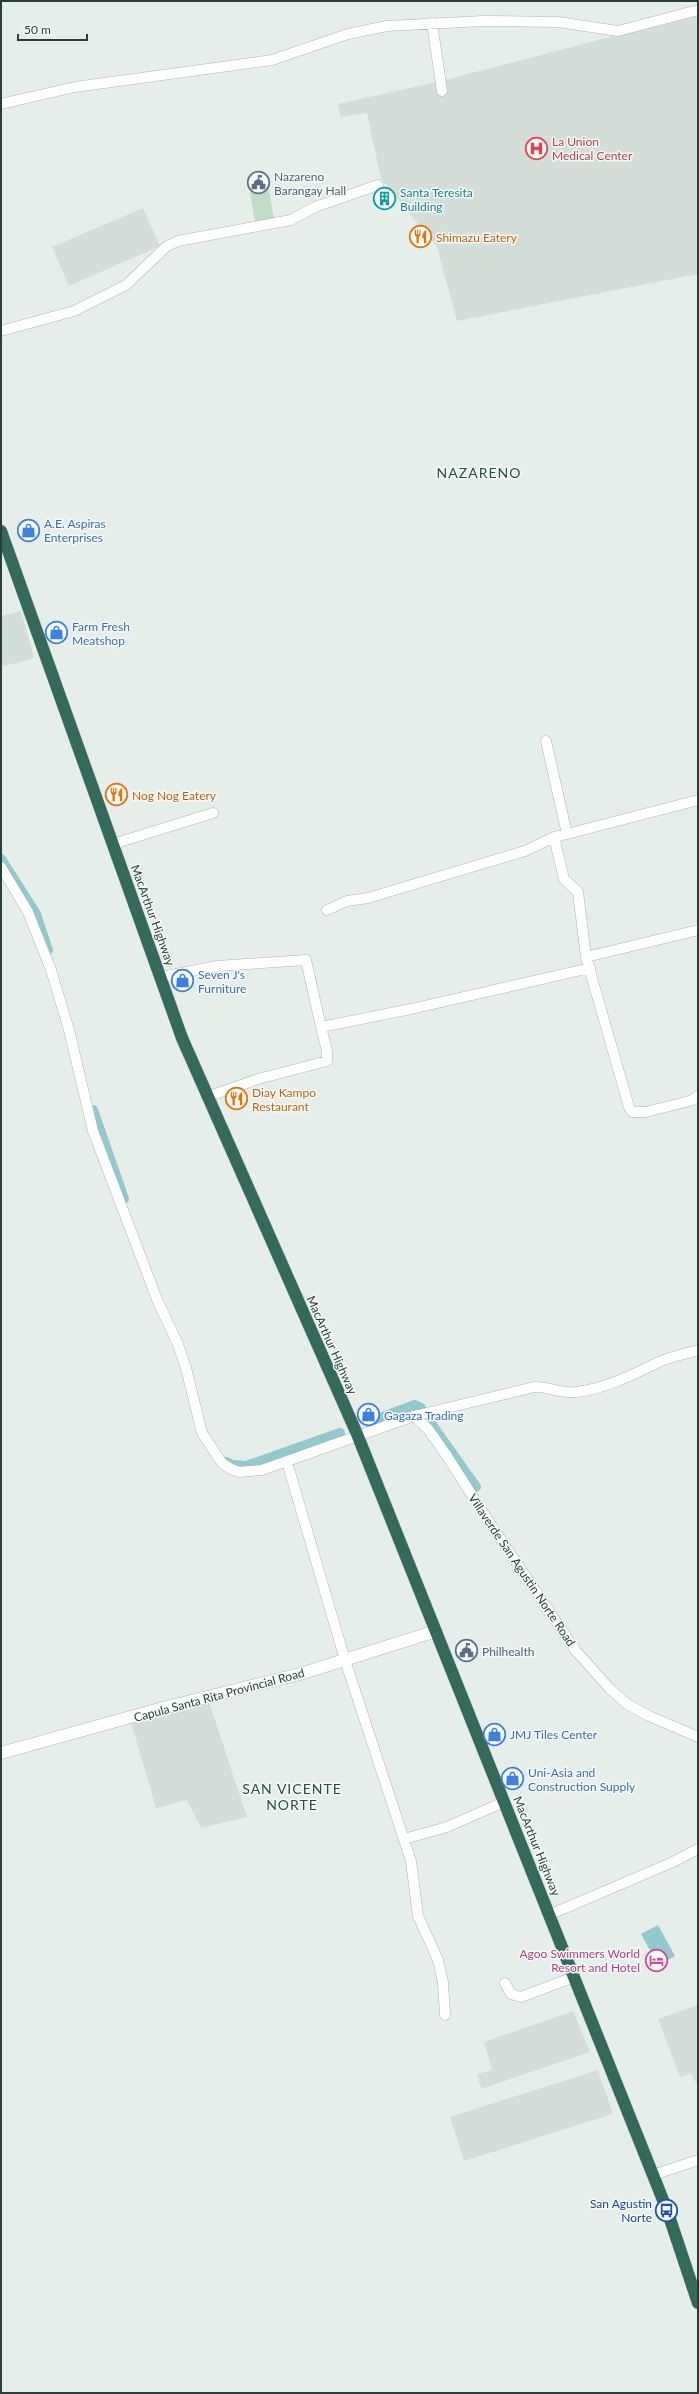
<svg xmlns="http://www.w3.org/2000/svg" width="699" height="2394" font-family="Lato,sans-serif">
<style>
.built{fill:#d4ded9}
.green{fill:#c1ddc7}
.water{fill:#93c8ce}
.lines{fill:none;stroke-linecap:round;stroke-linejoin:round}
.canal{stroke:#93c8ce;stroke-width:10}
.street-casing{stroke:#a9b6b1;stroke-width:11}
.secondary-casing{stroke:#a5b9b1;stroke-width:13}
.highway-casing{stroke:#c2c9c7;stroke-width:13}
.street{stroke:#fff;stroke-width:10}
.secondary{stroke:#fff;stroke-width:12}
.highway{stroke:#34695c;stroke-width:12}
.labels{text-anchor:middle;dominant-baseline:central;stroke-width:3;stroke-linejoin:round;paint-order:stroke}
.health-label{font-size:12px;fill:#be3a42;stroke:#f6faf8;text-anchor:start}
.service-label{font-size:12px;fill:#4e5e75;stroke:#f6faf8;text-anchor:start}
.culture-label{font-size:12px;fill:#0d838f;stroke:#f6faf8;text-anchor:start}
.food-label{font-size:12px;fill:#c56008;stroke:#f6faf8;text-anchor:start}
.shop-label{font-size:12px;fill:#366cbe;stroke:#f6faf8;text-anchor:start}
.street-label{font-size:12px;fill:#263f37;stroke:#f6faf8}
.hotel-label{font-size:12px;fill:#b23c85;stroke:#f6faf8;text-anchor:end}
.transit-label{font-size:12px;fill:#164399;stroke:#f6faf8;text-anchor:end}
.quarter-label{font-size:14px;letter-spacing:1px;fill:#235043;stroke:#f6faf8}
</style>
<rect width="100%" height="100%" fill="#e6eeea"/>
<path class="built" d="M695 15 698 21V274L457 321 437 247 381 179 367 113 341 117 338 104 441 81Z
M143 208 160 246 69 286 52 247Z
M21 611 34 658 1 667V616Z
M208 1699 247 1817 201 1828 187 1800 156 1808 130 1719Z
M698 2005V2087L691 2073 680 2077 658 2019Z
M573 2011 590 2052 481 2089 477 2074 492 2070 484 2042Z
M598 2070 613 2114 464 2161 450 2117Z"/>
<path class="green" d="M269 189 274 220 255 223 250 191Z"/>
<path class="water" d="M658 1925 675 1956 658 1965 641 1934Z"/>
<g class="lines">
<path class="canal" d="M1 859 36 914 48 950
M93 1110 124 1199
M427 1418 476 1487
M369 1422 415 1405 421 1408
M226 1462 232 1465 246 1466 340 1433"/>
<defs>
<path id="street" d="M432 23 442 91
M1 104 75 87 272 60 348 34 387 26 483 21 558 22 618 31 698 10
M1 331 74 311 126 285 167 246 178 241 291 220 315 207 378 185
M546 741 567 834 554 837 564 879 578 892 586 957 629 1107 632 1112H646L693 1100 698 1096
M567 834 698 800
M113 844 213 813
M1 867 28 912 51 970 69 1030 93 1131 158 1302 177 1342 186 1368 202 1433 222 1463 231 1469 239 1472 262 1470 414 1416 428 1429 447 1456 489 1522 576 1651 610 1689 627 1704 649 1716 698 1737
M327 910 347 901 368 898 525 851 554 837
M586 957 698 930
M161 977 217 966 306 960 321 1027 411 1009 590 968
M207 1097 258 1079 327 1061V1051L321 1027
M414 1416 534 1387C548 1386 561 1394 576 1392 605 1389 634 1374 659 1362 672 1356 685 1354 698 1350
M287 1462 345 1660 411 1861 418 1916 438 1960 443 1982 445 2015
M404 1839 447 1827 504 1802
M549 1915 673 1862 698 1849
M505 1983 511 1994 521 1997 574 1977
M653 2175 698 2160"/>
<path id="secondary" d="M1 1753 163 1708 300 1674 436 1631"/>
<path id="highway" d="M1 531 182 1038 357 1434 667 2210 698 2303"/>
</defs>
<use href="#street" class="street-casing"/>
<use href="#secondary" class="secondary-casing"/>
<use href="#highway" class="highway-casing"/>
<use href="#street" class="street"/>
<use href="#secondary" class="secondary"/>
<use href="#highway" class="highway"/>
</g>
<defs>
<symbol id="hospital-ring" viewBox="-11 -11 22 22"><circle r="9.5" fill="#f6faf8" stroke="#e0444e" stroke-width="1.5"/><path d="M-5-5h3v3.5h4V-5h3V5h-3V1.5h-4V5h-3Z" fill="#e0444e"/></symbol>
<symbol id="civic-ring" viewBox="-11 -11 22 22"><circle r="9.5" fill="#f6faf8" stroke="#5c6f8a" stroke-width="1.5"/><path d="M-.6-6.5H3V-4.5H.6V-3L4-1V1h2V6H-6V1h2V-1L-.6-3ZM-1.2 2.5V6h2.4V2.5Z" fill="#5c6f8a"/></symbol>
<symbol id="building-ring" viewBox="-11 -11 22 22"><circle r="9.5" fill="#f6faf8" stroke="#0f9aa8" stroke-width="1.5"/><path d="M-4-6H4V6H1V3H-1V6H-4ZM-2.5-4.3h1.7v1.8h-1.7ZM.8-4.3h1.7v1.8H.8ZM-2.5-1h1.7V.8h-1.7ZM.8-1h1.7V.8H.8Z" fill="#0f9aa8"/></symbol>
<symbol id="restaurant-ring" viewBox="-11 -11 22 22"><circle r="9.5" fill="#f6faf8" stroke="#e8710a" stroke-width="1.5"/><path d="M-5-6h1v4h1v-4h1v4h1v-4h1v5L-1.5 .5V6h-2V.5L-5-1ZM5-6V6H3V1.5H1.5Q1.5-4 5-6Z" fill="#e8710a"/></symbol>
<symbol id="shop-ring" viewBox="-11 -11 22 22"><circle r="9.5" fill="#f6faf8" stroke="#3f7fe0" stroke-width="1.5"/><path d="M-5-2.5h2.3a2.7 3.5 0 0 1 5.4 0H5L5.5 6h-11ZM-1.5-2.5h3a1.5 2.3 0 0 0-3 0Z" fill="#3f7fe0"/></symbol>
<symbol id="hotel-ring" viewBox="-11 -11 22 22"><circle r="9.5" fill="#f6faf8" stroke="#d1479c" stroke-width="1.5"/><path d="M-6-4.5h1.5V1H6V5H4.5V3h-9V5H-6ZM-4 0a1.8 1.8 0 1 1 3.6 0ZM.5 0V-2.5h3Q6-2.5 6 0Z" fill="#d1479c"/></symbol>
<symbol id="bus-ring" viewBox="-11 -11 22 22"><circle r="9.5" fill="#f6faf8" stroke="#1a4fb4" stroke-width="1.5"/><path d="M-5-6H5V4H4V6H2V4H-2V6H-4V4H-5ZM-3.5-4V0h7V-4ZM-3.5 1.2v1.5H-2V1.2ZM2 1.2v1.5H3.5V1.2Z" fill="#1a4fb4"/></symbol>
</defs>
<g fill-rule="evenodd">
<use href="#hospital-ring" x="524" y="136" width="25" height="25"/>
<use href="#civic-ring" x="246" y="170" width="25" height="25"/>
<use href="#building-ring" x="372" y="186" width="25" height="25"/>
<use href="#restaurant-ring" x="408" y="224" width="25" height="25"/>
<use href="#shop-ring" x="16" y="518" width="25" height="25"/>
<use href="#shop-ring" x="44" y="620" width="25" height="25"/>
<use href="#restaurant-ring" x="104" y="782" width="25" height="25"/>
<use href="#shop-ring" x="170" y="968" width="25" height="25"/>
<use href="#restaurant-ring" x="224" y="1086" width="25" height="25"/>
<use href="#shop-ring" x="356" y="1402" width="25" height="25"/>
<use href="#civic-ring" x="454" y="1638" width="25" height="25"/>
<use href="#shop-ring" x="482" y="1722" width="25" height="25"/>
<use href="#shop-ring" x="500" y="1766" width="25" height="25"/>
<use href="#hotel-ring" x="644" y="1948" width="25" height="25"/>
<use href="#bus-ring" x="654" y="2198" width="25" height="25"/>
</g>
<g class="labels">
<g class="health-label">
<text x="552" y="141">La Union<tspan x="552" dy="14">Medical Center</tspan></text>
</g>
<g class="service-label">
<text x="274" y="176">Nazareno<tspan x="274" dy="14">Barangay Hall</tspan></text>
<text x="482" y="1651">Philhealth</text>
</g>
<g class="culture-label">
<text x="400" y="192">Santa Teresita<tspan x="400" dy="14">Building</tspan></text>
</g>
<g class="food-label">
<text x="436" y="237">Shimazu Eatery</text>
<text x="132" y="795">Nog Nog Eatery</text>
<text x="252" y="1092">Diay Kampo<tspan x="252" dy="14">Restaurant</tspan></text>
</g>
<g class="shop-label">
<text x="44" y="523">A.E. Aspiras<tspan x="44" dy="14">Enterprises</tspan></text>
<text x="72" y="626">Farm Fresh<tspan x="72" dy="14">Meatshop</tspan></text>
<text x="198" y="974">Seven J's<tspan x="198" dy="14">Furniture</tspan></text>
<text x="384" y="1415">Gagaza Trading</text>
<text x="510" y="1734">JMJ Tiles Center</text>
<text x="528" y="1772">Uni-Asia and<tspan x="528" dy="14">Construction Supply</tspan></text>
</g>
<g class="street-label">
<text transform="translate(153 915) rotate(70)">MacArthur Highway</text>
<text transform="translate(332 1345) rotate(66)">MacArthur Highway</text>
<text transform="translate(522 1570) rotate(56)">Villaverde San Agustin Norte Road</text>
<text transform="translate(219 1695) rotate(-15)">Capula Santa Rita Provincial Road</text>
<text transform="translate(537 1846) rotate(68)">MacArthur Highway</text>
</g>
<g class="hotel-label">
<text x="640" y="1953">Agoo Swimmers World<tspan x="640" dy="14">Resort and Hotel</tspan></text>
</g>
<g class="transit-label">
<text x="652" y="2203">San Agustin<tspan x="652" dy="14">Norte</tspan></text>
</g>
<g class="quarter-label">
<text x="479" y="472">NAZARENO</text>
<text x="292" y="1788">SAN VICENTE<tspan x="292" dy="16">NORTE</tspan></text>
</g>
</g>
<rect width="699" height="2394" fill="none" stroke="#263f37" stroke-width="4"/>
<path d="M18 34v6h69v-6" fill="none" stroke="#263f37" stroke-width="2"/>
<text x="24" y="34" font-size="12" fill="#263f37" stroke="#f6faf8" stroke-width="3" paint-order="stroke">50 m</text>
</svg>
